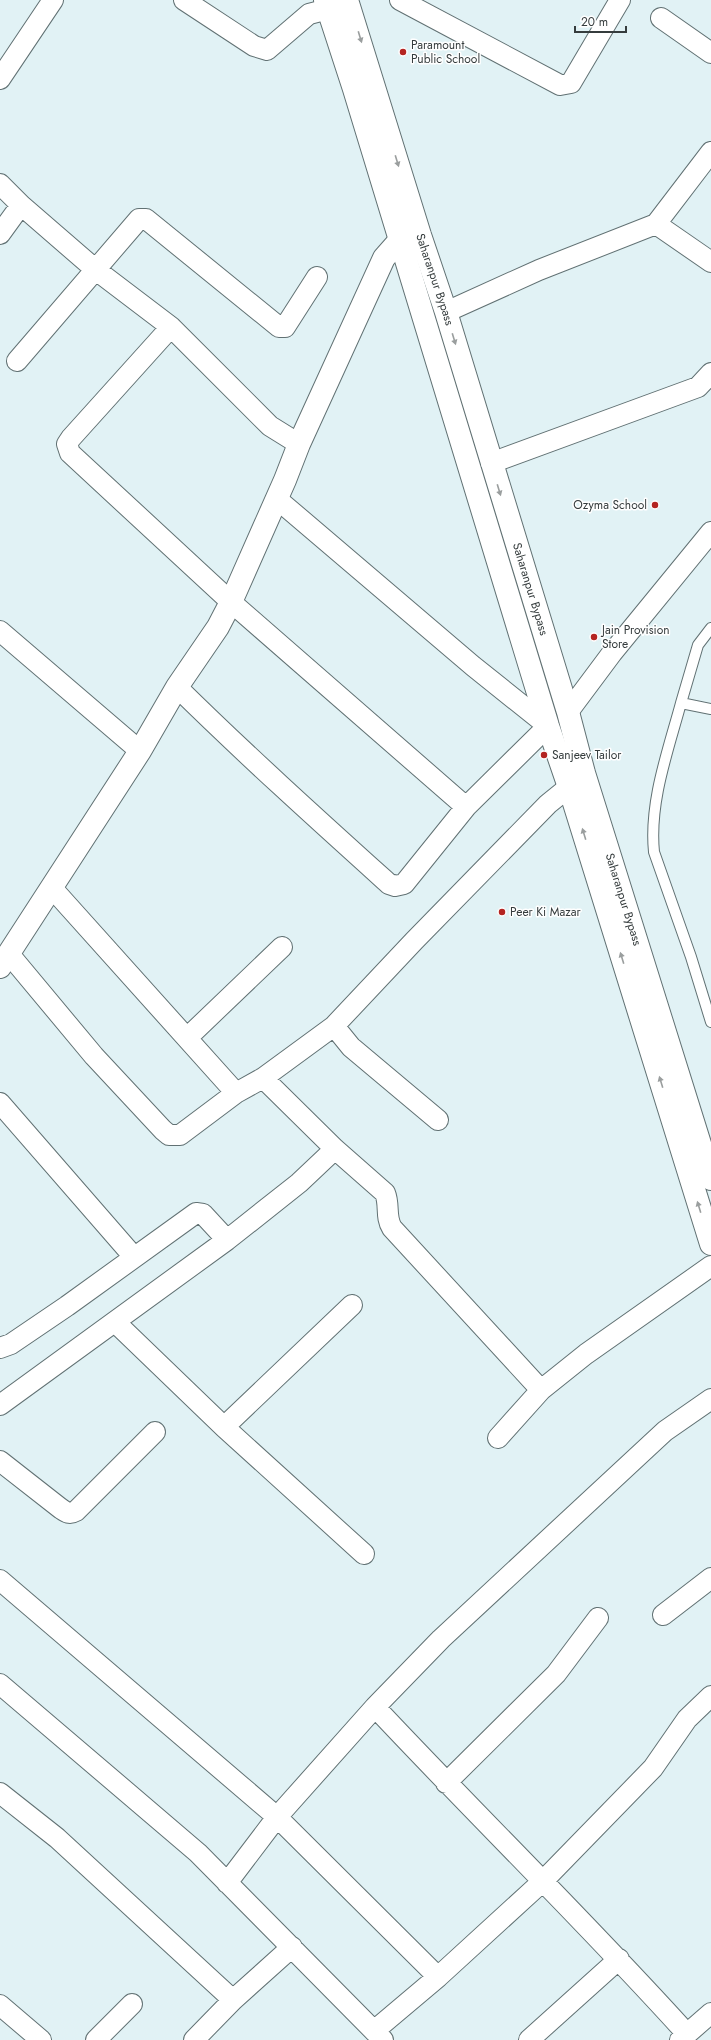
<svg xmlns="http://www.w3.org/2000/svg" width="711" height="2040" font-family="Jost,sans-serif">
<style>
.lines{fill:none;stroke-linecap:round;stroke-linejoin:round}
.lane-casing{stroke:#617173;stroke-width:12}
.street-casing{stroke:#617173;stroke-width:22}
.secondary-casing{stroke:#617173;stroke-width:24}
.lane{stroke:#fff;stroke-width:10}
.street{stroke:#fff;stroke-width:20}
.secondary{stroke:#fff;stroke-width:22}
.oneway{fill:#9a9e9e}
.poi-dot{fill:#b42421;stroke:#fff;stroke-width:1.5}
.labels{text-anchor:middle;dominant-baseline:central;stroke-width:3;stroke-linejoin:round;paint-order:stroke}
.poi-label{font-size:12px;fill:#353c3d;stroke:#fff;text-anchor:start}
.street-label{font-size:12px;fill:#353c3d;stroke:#fff}
</style>
<rect width="100%" height="100%" fill="#e1f2f5"/>
<g class="lines">
<defs>
<path id="lane" d="M681 703 698 645 711 628
M711 709 681 703C668 751 649 802 654 852L691 957 711 1022"/>
<path id="street" d="M184 0 254 46 267 50 309 14 328 9
M400 0 560 85 571 83 620 0
M661 18 711 53
M0 79 53 0
M0 184 21 205 96 270 171 327 270 426 299 444
M656 224 711 262
M0 234 21 205
M446 312 539 270 656 224 711 152
M171 327 71 438 67 444 70 453 231 602 466 807
M17 361 139 219H146L279 327H285L317 277
M491 463 698 387 711 373
M0 631 140 751
M177 687C246 755 317 819 389 884L395 886 404 884 466 807 548 726 473 666 277 499
M568 712 612 653 711 532
M52 888 236 1093
M9 954 94 1056 163 1130 169 1135H180L236 1093 263 1078 334 1026 414 941 548 804 569 787
M334 1026 351 1047 438 1120
M187 1038 282 947
M263 1078 335 1149 385 1193C390 1205 385 1217 392 1228L541 1390
M0 1103 134 1257
M115 1322 224 1427 364 1554
M0 1348 11 1344 67 1306 196 1213 203 1214 227 1240
M0 1405 227 1240 299 1183 335 1149
M224 1427 352 1305
M498 1438 541 1390 586 1354 711 1266
M0 1461 60 1508C66 1512 69 1515 76 1511L155 1432
M0 1580 277 1817 438 1977
M663 1615 711 1578
M0 1684 198 1853 383 2040
M375 1707C478 1817 586 1922 687 2034
M446 1783 556 1674 598 1618
M0 1793 57 1838 233 2000
M227 1883 277 1817 375 1707 441 1639 665 1431 711 1399
M0 2005 41 2040
M374 2031 438 1977 543 1881 653 1768 687 1719 711 1696
M96 2040 132 2004
M194 2040 233 2000 292 1947
M529 2040 619 1959
M680 2040 711 2013"/>
<g id="secondary">
<path d="M325 0 354 89 548 726 569 787 711 1244"/>
<path id="s1" d="M347 0 420 235 446 312 568 712 584 773 711 1179"/>
<path d="M0 967 140 751 177 687 218 627 231 602 285 480 299 444 384 258 399 241 411 237"/>
</g>
</defs>
<use href="#lane" class="lane-casing"/>
<use href="#street" class="street-casing"/>
<use href="#secondary" class="secondary-casing"/>
<use href="#lane" class="lane"/>
<use href="#street" class="street"/>
<use href="#secondary" class="secondary"/>
</g>
<defs><path id="oneway-solid" d="M-6-.8H1V-3.2L6.5 0L1 3.2V.8H-6Z"/></defs>
<g class="oneway">
<use href="#oneway-solid" transform="translate(360 37) rotate(73)"/>
<use href="#oneway-solid" transform="translate(397 161) rotate(73)"/>
<use href="#oneway-solid" transform="translate(454 339) rotate(73)"/>
<use href="#oneway-solid" transform="translate(499 490) rotate(73)"/>
<use href="#oneway-solid" transform="translate(584 834) rotate(-107)"/>
<use href="#oneway-solid" transform="translate(622 958) rotate(-107)"/>
<use href="#oneway-solid" transform="translate(661 1082) rotate(-107)"/>
<use href="#oneway-solid" transform="translate(699 1207) rotate(-107)"/>
</g>
<g class="poi-dot">
<circle cx="403" cy="52" r="4"/>
<circle cx="655" cy="505" r="4"/>
<circle cx="594" cy="637" r="4"/>
<circle cx="544" cy="755" r="4"/>
<circle cx="502" cy="912" r="4"/>
</g>
<g class="labels">
<g class="poi-label">
<text x="411" y="45">Paramount<tspan x="411" dy="14">Public School</tspan></text>
<text x="647" y="505" text-anchor="end">Ozyma School</text>
<text x="602" y="630">Jain Provision<tspan x="602" dy="14">Store</tspan></text>
<text x="552" y="755">Sanjeev Tailor</text>
<text x="510" y="912">Peer Ki Mazar</text>
</g>
<g class="street-label">
<text stroke="none"><textPath href="#s1" startOffset="293">Saharanpur Bypass</textPath></text>
<text stroke="none"><textPath href="#s1" startOffset="617">Saharanpur Bypass</textPath></text>
<text stroke="none"><textPath href="#s1" startOffset="941">Saharanpur Bypass</textPath></text>
</g>
</g>
<path d="M575 26v6h51v-6" fill="none" stroke="#353c3d" stroke-width="2"/>
<text x="581" y="26" font-size="12" fill="#353c3d" stroke="#ffffff" stroke-width="3" paint-order="stroke">20 m</text>
</svg>
